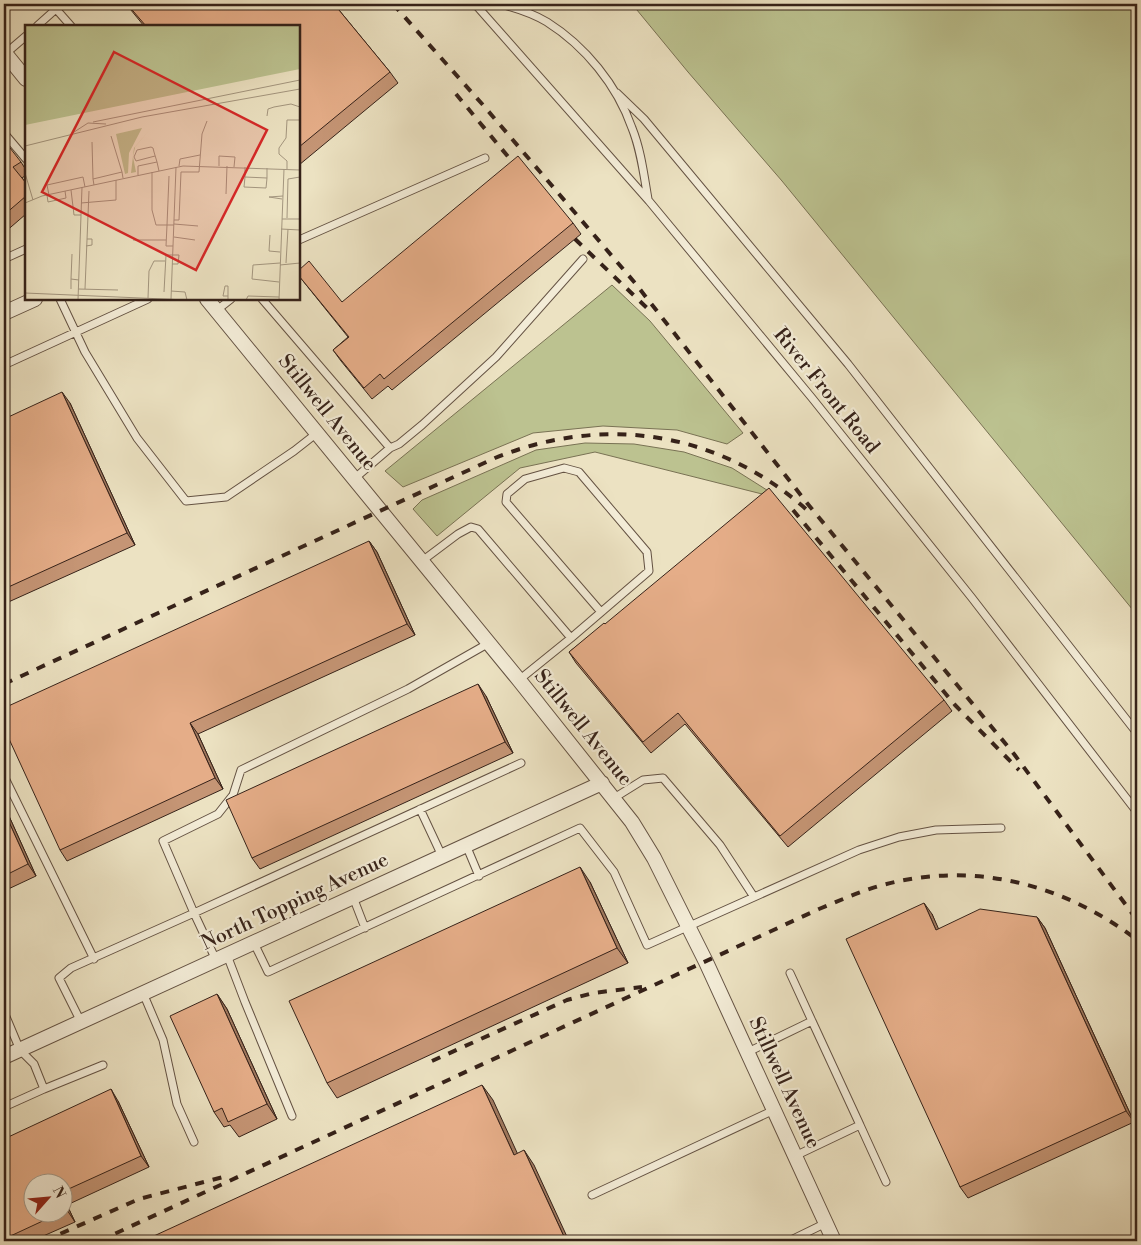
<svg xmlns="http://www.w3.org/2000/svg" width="1141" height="1245" font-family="'Libre Bodoni',serif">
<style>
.green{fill:#bcc290;stroke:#797254}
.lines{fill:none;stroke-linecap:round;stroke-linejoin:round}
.lane-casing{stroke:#645243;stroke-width:9}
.street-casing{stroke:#645243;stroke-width:16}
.lane{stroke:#f3ecd7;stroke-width:7}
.street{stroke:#f3ecd7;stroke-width:14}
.rail{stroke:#362219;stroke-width:4;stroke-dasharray:9 9;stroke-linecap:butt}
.wall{fill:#c59575;stroke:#362219;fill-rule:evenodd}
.shaded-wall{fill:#a0795f;stroke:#362219}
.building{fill:#e5ad88;stroke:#362219}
.labels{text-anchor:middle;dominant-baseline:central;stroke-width:4.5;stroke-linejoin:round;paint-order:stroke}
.street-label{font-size:20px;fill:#362219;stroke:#f3ecd7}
.inset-road{fill:none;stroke:#a3957e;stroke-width:1}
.view{fill:#d62828;fill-opacity:0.15;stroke:#d62828;stroke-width:2.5}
.inset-edge{fill:none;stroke:#362219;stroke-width:2.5}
</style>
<rect width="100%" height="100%" fill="#ece2c2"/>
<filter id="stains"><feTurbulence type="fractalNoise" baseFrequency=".004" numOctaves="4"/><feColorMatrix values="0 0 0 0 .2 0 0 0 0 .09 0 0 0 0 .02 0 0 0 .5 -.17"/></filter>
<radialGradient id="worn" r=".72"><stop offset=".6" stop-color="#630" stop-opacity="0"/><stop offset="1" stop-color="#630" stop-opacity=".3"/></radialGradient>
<path class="green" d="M632 4H1137V615L782 181 688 72Z
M612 285 650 321 743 433 727 444 677 430 603 426 533 433 403 487 385 471Z
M585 443 634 444 684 452 732 468 770 492 766 495 595 452 520 468 437 536 413 509 422 500 536 450Z"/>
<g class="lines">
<defs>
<path id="lane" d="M475 4 649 201 812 398 972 598 1137 812
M500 4C516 8 532 13 547 22 585 46 617 85 632 128 641 150 644 176 648 199
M37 26 56 9 71 26
M5 54 26 36
M617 93 644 119 848 364 1137 733
M4 133 26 159
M299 240 485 158
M4 259 26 249
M60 299 85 352 137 438 186 501 226 497 294 451 317 433
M262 299 390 448 355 478
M217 310 231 299
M4 365 148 299
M390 448 399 444 422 425 496 357 583 259
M422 561 458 534 471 527 478 529 571 638 519 680
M571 638 649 571 647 552 579 472 564 468 525 479 507 494 506 502 601 612
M4 776 94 959
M614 798 643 780 663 778 720 845 754 897
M420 809 442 856
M466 845 479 876
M353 897 365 928
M254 943 268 972 580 828 614 872 647 945 859 850 899 837 936 830 1001 828
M227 955 245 1002 292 1116
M216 960 194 913 521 763
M790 973 812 1021
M143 993 163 1040 177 1104 194 1142
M4 1012 20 1050 34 1064 44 1089 4 1107
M81 1022 59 978 71 968 194 913 163 841 218 814 233 795 241 770 408 689 489 643
M748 1052 812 1021 860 1125 795 1156
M44 1089 103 1065
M860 1125 886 1182
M592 1195 774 1110
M789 1241 826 1223"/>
<path id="street" d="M4 52 26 79
M207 299 519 680 632 822 654 858 706 962 834 1241
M4 313 35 299
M4 1057 602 783"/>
</defs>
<use href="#lane" class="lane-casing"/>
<use href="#street" class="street-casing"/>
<use href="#lane" class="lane"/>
<use href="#street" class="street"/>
<path class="rail" d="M393 4 483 105 635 283 807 503 1014 754 1137 920
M456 94 520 171
M575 239 647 308
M793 510 955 705 1019 770
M4 684 495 458C604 414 718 431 807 510
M432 1061 567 1000 593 993 642 987
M44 1241 139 1199 227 1176
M99 1241 819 909C839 901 858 892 879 886 971 860 1063 883 1137 940"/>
</g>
<path class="wall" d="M126 4H334L390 72 398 83 299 165V26H144Z
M4 153 21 162 26 170V175L22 178 26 183V214L4 233Z
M573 223 581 234 392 390 388 386 372 399 341 361 333 350 348 337 299 276V270L342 302Z
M70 403 135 545 4 604V419Z
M369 541 377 552 415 635 198 734 223 789 67 861 60 850Z
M605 624 944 700 952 711 788 847 685 724 651 753 576 663 569 652Z
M486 696 513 753 260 869 252 858Z
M4 805 36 876 4 891Z
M590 882 628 963 337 1098 327 1083Z
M932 914 938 929 1037 917 1045 928 1134 1122 968 1198 960 1187Z
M217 994 227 1009 277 1119 239 1137 230 1125 224 1127 214 1112Z
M118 1101 149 1167 67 1205 75 1222 32 1241H4V1139ZM62 1182V1212H32Z"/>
<path class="shaded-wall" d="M62 392 70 403 135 545 127 533Z
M369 541 377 552 415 635 407 624Z
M478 684 486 696 513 753 505 742Z
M190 723 198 734 223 789 215 778Z
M4 805 36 876 28 864 4 811Z
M580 867 590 882 628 963 617 948Z
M924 903 932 914 944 941 936 930Z
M1037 917 1045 928 1134 1122 1126 1111Z
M217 994 227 1009 277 1119 267 1104Z
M482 1085 493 1100 525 1170 514 1155Z
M111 1089 118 1101 149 1167 141 1156Z
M524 1150 534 1165 569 1241H566Z
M62 1198 67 1205 75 1222 67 1210 62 1201Z"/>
<path class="building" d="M127 4H334L390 72 299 147V26H146Z
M10 148 21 162 13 167 26 183V196L4 215V153Z
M518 156 573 223 384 379 380 374 364 388 333 350 349 337 299 276V270L309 261 342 302Z
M62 392 127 533 4 589V419Z
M769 488 944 700 780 836 678 713 643 742 569 652 604 623 605 624Z
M369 541 407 624 190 723 215 778 60 850 4 728V708Z
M478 684 505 742 252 858 226 800Z
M4 811 28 864 4 876Z
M580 867 617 948 327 1083 289 1001Z
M924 903 936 930 980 909 1037 917 1126 1111 960 1187 846 939Z
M217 994 267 1104 228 1122 222 1108 214 1112 170 1016Z
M482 1085 514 1155 524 1150 566 1241H143Z
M111 1089 141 1156 62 1192V1182H32V1212H62L4 1239V1139Z
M62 1201 67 1210 62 1212Z"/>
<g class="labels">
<g class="street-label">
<text transform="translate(826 391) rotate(51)">River Front Road</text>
<text transform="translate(327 413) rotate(51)">Stillwell Avenue</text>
<text transform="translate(583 728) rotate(51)">Stillwell Avenue</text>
<text transform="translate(295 902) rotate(-25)">North Topping Avenue</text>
<text transform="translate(784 1083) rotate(65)">Stillwell Avenue</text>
</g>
</g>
<g transform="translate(25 25)">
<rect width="275" height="275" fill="#ece2c2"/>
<path d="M0 0H275V44L0 100ZM117 103 104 128 103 148 100 149 91 109ZM126 103 110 122 108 132 111 147 106 148 109 123Z" fill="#bcc290"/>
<path class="inset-road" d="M242 91 243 84 249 82 266 79 275 82M68 97 275 55M46 109 63 98 81 99M86 111 97 147M67 117 68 154M0 121 117 92 275 64M130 131 111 136 109 132 112 125 126 122 128 123 129 127 132 137M154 141 155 134 175 130M194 141V131L210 132 209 142M220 142V152L242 153V143M262 144V136L254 129V123L261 113 262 95H275M127 147V185L131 200H142L141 221H148M0 148 8 175M113 150V141L132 137 134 146M144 151 142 200H149M220 152 219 162 241 163 242 153M69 160 68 154 97 147 98 153M46 165 49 190H56M201 169 202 141M22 170 23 177 41 173 40 166M24 170 22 160 58 152 60 162M257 174 244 172 258 171M0 178 17 171 158 141 275 145M56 178 91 175V155M262 193 263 154 275 152M257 194H275M149 195H154L156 147H174L177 109 182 96M149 199 173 201M256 204 275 205M245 210 244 226 255 227M149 212 170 215M108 215H141M61 221 67 220V214H62M261 238 263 204M255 240 275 238M46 254 47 229M254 257 227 254 228 240 255 238M46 264V254L54 255M53 264 93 265M60 264 64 166M146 266 160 267 162 275M139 267 141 230H154L153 239H147M0 268 162 275M123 273 124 246 129 236H140M146 274 151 142M53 275 57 162M203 275V261H200L198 271H203M221 275 223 271 254 272M254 275 259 144"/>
<path class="view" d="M89 27 242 105 171 245 17 167Z"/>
<rect width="275" height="275" class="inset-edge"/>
</g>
<rect width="1141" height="1245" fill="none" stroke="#ece2c2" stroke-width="20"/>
<rect x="5" y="5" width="1131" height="1235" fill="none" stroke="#362219" stroke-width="2.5"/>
<rect x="10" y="10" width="1121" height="1225" fill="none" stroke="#362219"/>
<g transform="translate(48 1198) rotate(63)"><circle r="24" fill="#f3ecd7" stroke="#a79b8b"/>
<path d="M0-4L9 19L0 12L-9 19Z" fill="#8f2418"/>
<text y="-8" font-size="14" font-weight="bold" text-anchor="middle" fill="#362219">N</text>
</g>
<rect width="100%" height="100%" filter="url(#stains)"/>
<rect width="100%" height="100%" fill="url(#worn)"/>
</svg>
